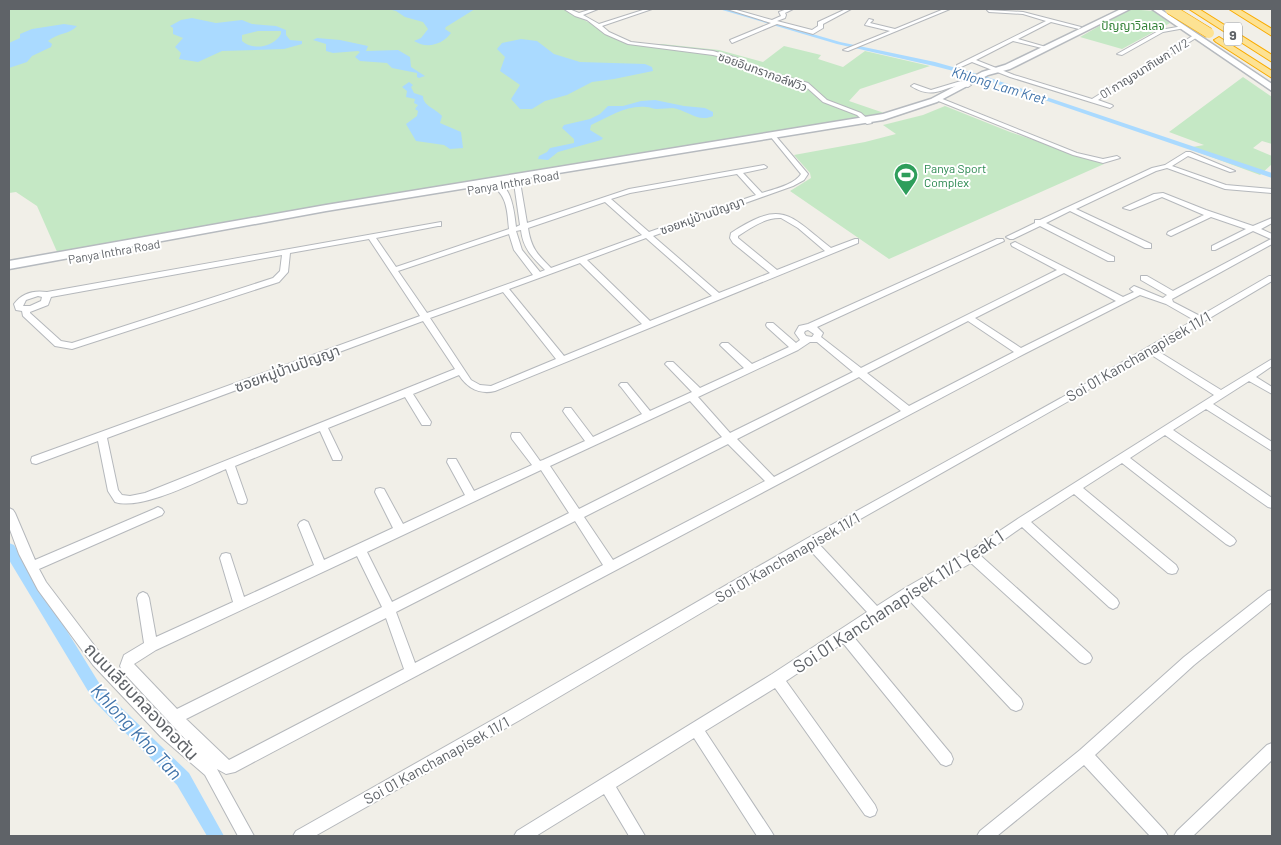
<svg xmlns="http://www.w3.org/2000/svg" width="1281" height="845" font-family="Barlow,'Noto Sans Thai',sans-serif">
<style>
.green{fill:#c5e8c5}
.water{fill:#aadaff;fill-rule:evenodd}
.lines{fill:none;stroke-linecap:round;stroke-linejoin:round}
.canal{fill:#aadaff;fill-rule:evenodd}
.street-casing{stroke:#b5b8bc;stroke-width:2}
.secondary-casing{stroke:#b6babf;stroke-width:3}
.highway-casing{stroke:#f9ab00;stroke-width:2}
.street{fill:#fff;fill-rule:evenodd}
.secondary{fill:#fff;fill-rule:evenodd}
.highway{fill:#fde293;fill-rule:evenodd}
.highway-bridge-casing{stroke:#f9ab00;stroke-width:11;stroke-linecap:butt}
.highway-bridge{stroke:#fde293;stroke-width:10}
.labels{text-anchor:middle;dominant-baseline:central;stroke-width:4;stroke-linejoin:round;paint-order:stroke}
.far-park-label{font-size:12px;fill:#348238;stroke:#fff}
.far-street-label{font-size:12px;fill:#5f6368;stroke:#fff}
.far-leisure-label{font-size:12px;fill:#27864d;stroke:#fff;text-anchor:start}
.shield{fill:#fff;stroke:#8f9295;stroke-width:1}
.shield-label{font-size:14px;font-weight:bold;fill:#5f6368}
.far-water-label{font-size:14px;font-style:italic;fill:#4174aa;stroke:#fff}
.street-label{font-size:15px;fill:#5f6368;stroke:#fff}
.near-street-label{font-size:18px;fill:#5f6368;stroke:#fff}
.near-water-label{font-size:19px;font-style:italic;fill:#4174aa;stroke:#fff}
</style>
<rect width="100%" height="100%" fill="#f1efe8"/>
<path class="green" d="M9 9H563L630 44H662L719 50 763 62 784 46 821 55 818 59 843 67 865 51 930 66 860 89 849 101 887 114 58 254 37 206 16 192 9 193Z
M1129 9 1153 11 1170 23 1122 49 1080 37Z
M1243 77 1272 97V144L1262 141 1253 148 1272 156V164L1260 175 1187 148 1204 145 1169 132Z
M945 106 1010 132 1104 164 889 259 790 191 811 178 810 173 794 155 865 142 896 134 883 125 923 115Z"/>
<path class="water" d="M388 9H475L446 27 445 29 451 33C442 45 427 49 414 41L421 38 428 29 423 22 405 17 396 11Z
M192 18 216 23 242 20 252 24 276 26 286 30V35L290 40 302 41V44L284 49 222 51 198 62 179 59 181 53 175 47 183 38 173 34V28L170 26 181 20ZM281 31V34C274 47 253 51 242 41V35L258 31Z
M64 24 77 26C71 34 57 33 48 41L52 44 51 47 32 56 27 62 9 68V43L20 38V34L32 29Z
M317 38 340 40 368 46 366 51 398 50 410 57 411 67 425 76 419 78 417 77V73L392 68 387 63 360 61 355 57 360 52 358 51 333 53 326 51V44L313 40Z
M521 39 537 41 554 54 580 62 645 64 652 67 653 71 614 79 592 82 567 95 545 101 532 109H520L511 99 520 85 500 71 505 57 497 49 502 43Z
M409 82 413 85 411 87 414 93 423 96C423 106 435 108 442 116L440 123 461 132 463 148 450 149 444 145 416 141 406 124 417 116 418 111 415 109 418 105 414 103 415 99 406 97 407 91 402 87Z
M655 100 684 106 705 108 713 112V116C698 123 687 110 673 108 668 108 662 109 657 109 653 109 650 107 646 107 626 105 609 117 591 125L590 130 603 138 601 140 558 152 548 160 538 159 539 156 547 152 550 148 574 143V139L562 128 564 125 590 119 600 114 608 106H623L641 101Z"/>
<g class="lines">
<path class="canal" d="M719 9H727L840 42 935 62 981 75 1272 173V178L977 77 934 66 837 44Z
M9 543 14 545 104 691 189 773 224 836H207L177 785 94 701 9 560Z"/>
<defs>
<path id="street" d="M564 9H569L579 13 592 9H598L583 15 599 24 646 9H652L602 26 609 32 631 42 713 51 737 58 755 68 808 83 827 100 861 113 872 123 867 124 857 115 823 102 804 85 751 70 733 60 713 55 628 44 605 34 587 20 575 16Z
M727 9H733L772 20 781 16 779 12 787 9H793L785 13 786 15 785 18 777 21 812 30 818 26V22L846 9H851L823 24V28L813 34 777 24 732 43 730 40 771 23Z
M944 9H950L848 51 843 50 890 31 865 25 869 19 873 20 870 23 895 29Z
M987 10 1023 12 1081 27 1079 29 1051 22 1018 39 1046 47V49L1013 41 976 60 1014 75 1092 99 1194 35 1199 36 1098 100 1112 105 1113 106 1110 108 1010 77 972 62 961 67H957V65L1046 21 1023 14 989 12Z
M1183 26 1185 28 1163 32 1122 55 1117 54 1160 30Z
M961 81 971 85 968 87C946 81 938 103 911 86L914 84 931 90Z
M936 98H940L1077 153 1103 159 1117 156 1120 158 1103 163 1073 155 936 100Z
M772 133 774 134 808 174 804 180 793 186 653 236 719 293 770 273 733 243 730 238 731 233C783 199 789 215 831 248L855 239H858V243L495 391C480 395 467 388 459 375L413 394 431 422 430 425H422L405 397 328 428 342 457 341 460H333L320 431 235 466 247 500 246 503 242 504 238 503 237 500 226 469C200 480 141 511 115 502L108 491 98 441 36 464 32 463 31 460 32 457 420 316 369 239 290 253 288 272 279 282 72 349 55 346 23 316 22 311 16 310 14 304C22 293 34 290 47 292L441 222V226H438L376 238 396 267 509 229C507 207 507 195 488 182V180C511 178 514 210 516 227L520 225 513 176 516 174 519 176 527 223 629 189 764 165 767 167 766 168 743 173 762 193C774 189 794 185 801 174L770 136 769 135ZM737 174 756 195 649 232 611 199 630 193ZM605 202 642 235 551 268C537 254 531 248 528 228ZM781 218 798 228 825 251 777 270 738 238V236C750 228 766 217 781 218ZM521 230C523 248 532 257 545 270L540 272 522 250 516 231ZM509 234 514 250 533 275 427 313 398 271ZM646 238 712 296 650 321 587 260ZM282 255 280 271 273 278 72 343 61 341 30 313V312L48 305 51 297ZM580 263 642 324 564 356 509 289ZM503 292 556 359 491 386 480 385 471 380 430 318ZM38 296 42 297 41 301 30 306H23L26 300ZM423 321 455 369 145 493 130 496 122 495 118 490 107 438Z
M1186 152H1190L1235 171 1230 172 1188 156 1172 166 1226 185 1272 189V193L1225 189 1167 168 1156 171 1076 209 1151 244V248H1145L1070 211 1046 223 1114 257V261H1108L1040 226 1013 239H1010L1006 237 1035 223V220H1040L1152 168 1165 165Z
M1163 193 1206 210 1253 226 1272 218V223L1261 229 1272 234V244L1172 299 1173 302 1200 316 1269 276H1272V281L1156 350 1221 390 1272 359V366L1256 377 1272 387V394L1249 381 1213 404 1272 442V451L1206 409 1173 430 1272 498V508L1268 507 1165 435 1130 458 1234 538 1236 541 1234 544 1230 546 1226 544 1122 463 1083 488 1176 565 1178 569 1176 573 1172 574 1168 573 1074 494 1031 522 1117 599 1119 603 1117 607 1113 609 1109 607 1022 527 981 556 1090 654 1092 658 1090 662 1085 664 1080 662 971 563 918 593 1021 699 1023 704 1021 709 1016 711 1011 709 908 599 853 636 951 754 953 759 951 764 946 766 941 764 843 643 786 681 875 805 877 810 875 815 870 817 865 815 775 688 705 731 771 831 774 836H757L694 738 616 787 645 836H629L604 794 536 836H514L517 831 772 674 867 612 809 549 520 720 315 836H293L296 831 510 710 806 539 1061 398 1194 320 1166 304 1140 295 1024 354 235 772 226 774 217 769 254 836H238L205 775 161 737 93 665 38 590 19 554 9 527V508L13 510 15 513 35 560 154 509 158 507 162 509 164 512 162 515 39 569 46 582 103 657 171 727 187 741 122 671 120 666 124 655 144 643 137 598 139 594 143 592 147 594 149 598 156 637 233 602 220 558 222 554 226 553 230 554 244 597 314 565 298 525 300 522 304 520 308 522 324 560 393 528 375 492 376 489 380 488 384 489 403 524 465 495 447 462 448 459H456L474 491 532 465 512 439 511 436 512 433H520L540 461 543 460 585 441 565 414 563 411 565 408H571L593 437 642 414 621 387 619 385 621 383H627L650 411 692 392 667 366 665 364 667 362H673L700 388 744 368 722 347 720 345 722 343H728L752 364 789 347 767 327 766 325 767 323H773L796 343 800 340 795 333 799 326 808 324 997 239H1003L1004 241 817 327 823 333 821 337 861 368 1057 270 1012 246 1011 244 1015 242 1123 297 1134 292 1130 289 1134 286 1163 298 1167 295 1141 280V276H1147L1173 291 1271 239 1253 231 1215 250H1212V246L1246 229 1211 217 1171 236 1167 234 1168 232 1204 215 1162 197 1130 210 1123 208 1154 194ZM1064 273 1116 301 1021 348 975 318ZM968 321 1014 352 909 406 867 373ZM808 330 814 334 812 337 806 336 804 333 805 331ZM810 342H817L853 372 730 433 698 397 798 350ZM1150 354 1214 395 1019 518 968 552 905 588 877 606 818 543 1067 402ZM859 377 901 411 774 477 737 439ZM690 401 722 437 579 509 550 466ZM728 444 765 481 613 560 584 517ZM541 470 569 513 392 602 367 552ZM575 521 603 565 415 663 396 612ZM357 556 382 607 177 709 134 664 156 650ZM386 618 404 669 229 760 186 719Z
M1272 590V602L1194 665 1095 755 1165 831 1168 836H1150L1084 765 997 836H977L980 831 1080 750 1184 657 1268 591Z
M1272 743V760L1193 836H1174L1177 831 1267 745Z"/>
<path id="secondary" d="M1121 9H1130L1010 69 988 75 937 102 883 120 326 211 9 269V261L326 205 883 114 931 99 982 72 1005 65Z
M1152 9H1160L1272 84V91Z"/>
<path id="highway" d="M1189 9H1199L1272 55V62Z
M1229 9H1239L1272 29V36Z
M1219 37 1272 71V78L1216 42 1214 40Z"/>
</defs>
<use href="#street" class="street-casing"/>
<use href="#secondary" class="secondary-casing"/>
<use href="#highway" class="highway-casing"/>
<use href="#street" class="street"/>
<use href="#secondary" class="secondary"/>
<use href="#highway" class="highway"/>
<defs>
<path id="highway-bridge" d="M1170 9 1209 33"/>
</defs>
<use href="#highway-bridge" class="highway-bridge-casing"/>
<use href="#highway-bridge" class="highway-bridge"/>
</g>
<defs>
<symbol id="stadium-pin" viewBox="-11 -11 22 30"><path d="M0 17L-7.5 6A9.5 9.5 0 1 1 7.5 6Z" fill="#2e9e5b" stroke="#fff"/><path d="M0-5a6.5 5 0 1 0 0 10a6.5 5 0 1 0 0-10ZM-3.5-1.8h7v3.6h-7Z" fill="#fff"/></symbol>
</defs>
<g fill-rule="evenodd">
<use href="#stadium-pin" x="892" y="161" width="28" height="38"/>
</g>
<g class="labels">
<g class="far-park-label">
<text x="1133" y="25">ปัญญาวิลเลจ</text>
</g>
<g class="far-street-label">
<text transform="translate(1144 68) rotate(-32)">01 กาญจนาภิเษก 11/2</text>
<text transform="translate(763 71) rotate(20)">ซอยอินทรากอล์ฟวิว</text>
<text transform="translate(513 182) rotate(-10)">Panya Inthra Road</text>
<text transform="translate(702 215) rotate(-20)">ซอยหมู่บ้านปัญญา</text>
<text transform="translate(114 251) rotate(-10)">Panya Inthra Road</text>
</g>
<g class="far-leisure-label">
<text x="924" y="168">Panya Sport<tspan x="924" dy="14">Complex</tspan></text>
</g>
<rect class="shield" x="1224" y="22.5" width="18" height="23" rx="4"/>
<g class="shield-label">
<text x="1233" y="34">9</text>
</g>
<g class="far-water-label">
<text transform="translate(999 85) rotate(17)">Khlong Lam Kret</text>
</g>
<g class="street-label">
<text transform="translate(1138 356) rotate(-30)">Soi 01 Kanchanapisek 11/1</text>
<text transform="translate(287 368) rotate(-20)">ซอยหมู่บ้านปัญญา</text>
<text transform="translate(787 557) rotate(-30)">Soi 01 Kanchanapisek 11/1</text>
<text transform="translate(436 760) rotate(-29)">Soi 01 Kanchanapisek 11/1</text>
</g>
<g class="near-street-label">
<text transform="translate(898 601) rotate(-33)">Soi 01 Kanchanapisek 11/1 Yeak 1</text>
<text transform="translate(142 701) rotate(46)">ถนนเลียบคลองคอตัน</text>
</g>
<g class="near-water-label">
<text transform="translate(137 731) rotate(47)">Khlong Kho Tan</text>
</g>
</g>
<rect width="1281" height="845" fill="none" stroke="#5f6368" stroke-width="20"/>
</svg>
